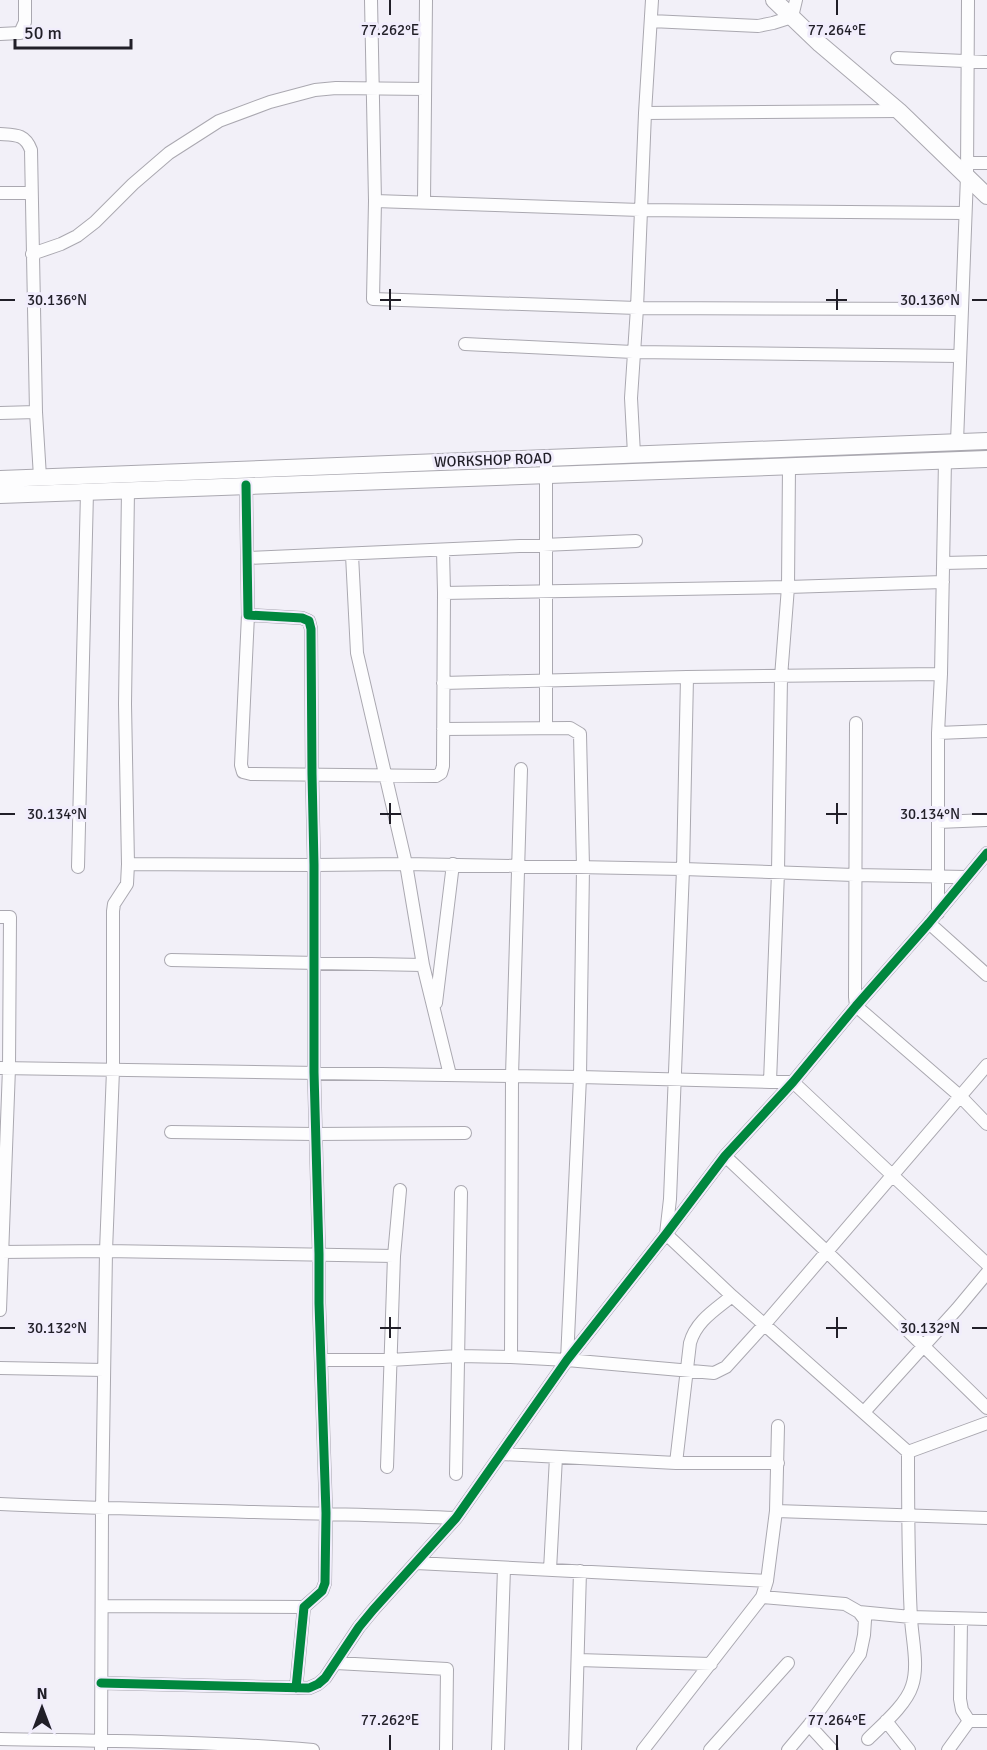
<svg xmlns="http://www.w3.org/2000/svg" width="987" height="1750" font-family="Signika,sans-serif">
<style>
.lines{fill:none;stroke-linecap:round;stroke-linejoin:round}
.minor-casing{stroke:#aaa8b0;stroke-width:14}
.secondary-casing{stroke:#aaa8b0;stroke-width:18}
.minor{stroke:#fdfdfe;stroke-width:12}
.secondary{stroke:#fdfdfe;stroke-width:16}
.cycleway-casing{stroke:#f1edfc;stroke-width:13}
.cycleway{stroke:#00873e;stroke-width:9}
.ticks{fill:none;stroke:#211f28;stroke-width:2}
.labels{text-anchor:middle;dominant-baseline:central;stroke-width:6;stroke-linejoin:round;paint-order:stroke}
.street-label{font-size:15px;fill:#211f28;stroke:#f1edfc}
.ticks-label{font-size:15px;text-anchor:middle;fill:#211f28;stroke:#f1edfc;stroke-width:6;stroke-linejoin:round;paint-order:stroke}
</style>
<rect width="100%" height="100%" fill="#f2f0f8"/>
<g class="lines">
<defs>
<path id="minor" d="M371 0 375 201 373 299 637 308 961 309
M651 21 758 26 773 23 792 17 796 0
M0 34 20 33 25 22V0
M897 58 987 62
M645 113 899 111
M0 134C16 135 25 134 31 150L36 412 40 477
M967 163H987
M0 193H31
M375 201 640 210 965 213
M424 201 426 0
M32 254 61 244 77 236 95 222 133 184 169 153 219 121 270 102 315 90 336 88 425 89
M465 344 633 352 960 356
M0 413 36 412
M957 442 967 176 968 0
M634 454 631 398 637 308 645 113 652 0
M246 485 248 615 302 618 309 621 311 629 312 774 314 865V1072L319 1254V1303L326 1513 325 1583 322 1591 304 1607 296 1688
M352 555 357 653 406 864 423 965 450 1075
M247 558 636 541
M944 563 987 562
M444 593 788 587 943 582
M248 615 241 765 243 772 251 774 436 776 441 773 443 766 444 593 443 550
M687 677 683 869 670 1199 666 1234 732 1296 908 1452C908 1507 908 1563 911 1618 912 1639 919 1666 912 1686 906 1705 882 1725 868 1739
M443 683 687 677 941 674
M856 723 855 997 856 1006 961 1097 987 1124
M546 728V458
M443 729 570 728 580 734 583 867 580 1077 567 1360
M938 733 987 731
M938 822 987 820
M128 864 314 865 406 864 683 869 854 875 967 877
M78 867 87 492
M938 913V733L941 674 945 460
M0 917H10L9 1068 0 1310
M929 923 987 975
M171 960 423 965
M436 1003 453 864
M0 1068 580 1077 770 1082H793L987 1264
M770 1082 778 872 781 677 788 587 789 466
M171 1132 315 1134 465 1133
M725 1156 826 1251 987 1408
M0 1252 106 1251 394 1256
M511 1357 512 1076 521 769
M321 1360H390L459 1356 511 1357 567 1360 714 1373 726 1367 764 1325 987 1065
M0 1368 104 1370
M864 1412 957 1309 987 1273
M908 1452 987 1423
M502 1454 676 1463H778
M676 1463 690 1343C696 1321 715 1310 732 1296
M387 1467 394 1256 400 1190
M456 1474 461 1192
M0 1504C152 1511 304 1512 456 1518
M776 1511 987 1518
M416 1563 767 1581
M550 1570 556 1457
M762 1597 845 1604 859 1612 911 1617 987 1619
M102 1606 304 1607
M961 1619 960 1699 962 1710 969 1721H987
M578 1660 711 1664
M336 1663 447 1669 446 1750
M101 1683 309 1688 318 1684 325 1678 359 1627 373 1610 456 1518 567 1360 666 1234 725 1156 793 1082 856 1006 929 923 987 853
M886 1721 909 1750
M809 1725 832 1750
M0 1739C104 1741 209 1741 313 1750
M101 1750 102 1509 106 1251 113 1070V911L114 904 127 884 128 864 125 704 128 490
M498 1750 504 1568
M575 1750 580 1571
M643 1750 762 1597 767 1581 776 1511 778 1426
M710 1750 788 1663
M788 1750 809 1725 860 1654 864 1635 865 1620 859 1612
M948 1750 969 1721"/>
<path id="secondary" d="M774 0 820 44 899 111 987 196
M0 479 987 441
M0 495 987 459"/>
</defs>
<use href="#minor" class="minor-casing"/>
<use href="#secondary" class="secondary-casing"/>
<use href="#minor" class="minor"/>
<use href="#secondary" class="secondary"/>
<defs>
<path id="cycleway" d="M246 485 248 615 302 618 309 621 311 629 312 774 314 865V1072L319 1254V1303L326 1513 325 1583 322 1591 304 1607 296 1688
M101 1683 309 1688 318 1684 325 1678 359 1627 373 1610 456 1518 567 1360 666 1234 725 1156 793 1082 856 1006 929 923 987 853"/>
</defs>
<use href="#cycleway" class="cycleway-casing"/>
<use href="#cycleway" class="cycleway"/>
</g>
<path class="ticks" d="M390 0V15M837 0V15M390 289V310M837 289V310M0 300H15M380 300H401M826 300H847M972 300H987M390 803V824M837 803V824M0 814H15M380 814H401M826 814H847M972 814H987M390 1317V1338M837 1317V1338M0 1328H15M380 1328H401M826 1328H847M972 1328H987M390 1735V1750M837 1735V1750"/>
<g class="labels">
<g class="street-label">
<text transform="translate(493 460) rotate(-2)">WORKSHOP ROAD</text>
</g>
</g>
<g class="ticks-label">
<text x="390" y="35">77.262°E</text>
<text x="837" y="35">77.264°E</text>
<text x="57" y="305">30.136°N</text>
<text x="930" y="305">30.136°N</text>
<text x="57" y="819">30.134°N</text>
<text x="930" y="819">30.134°N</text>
<text x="57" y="1333">30.132°N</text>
<text x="930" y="1333">30.132°N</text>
<text x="390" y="1725">77.262°E</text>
<text x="837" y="1725">77.264°E</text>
</g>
<g transform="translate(42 1708)" stroke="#f1edfc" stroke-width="4.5" paint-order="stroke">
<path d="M0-4.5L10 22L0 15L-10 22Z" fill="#211f28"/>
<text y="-9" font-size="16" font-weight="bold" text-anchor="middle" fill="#211f28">N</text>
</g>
<path d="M15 39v9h116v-9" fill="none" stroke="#211f28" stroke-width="3"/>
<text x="24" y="39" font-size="18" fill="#211f28" stroke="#f1edfc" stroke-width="4.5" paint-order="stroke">50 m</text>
</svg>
